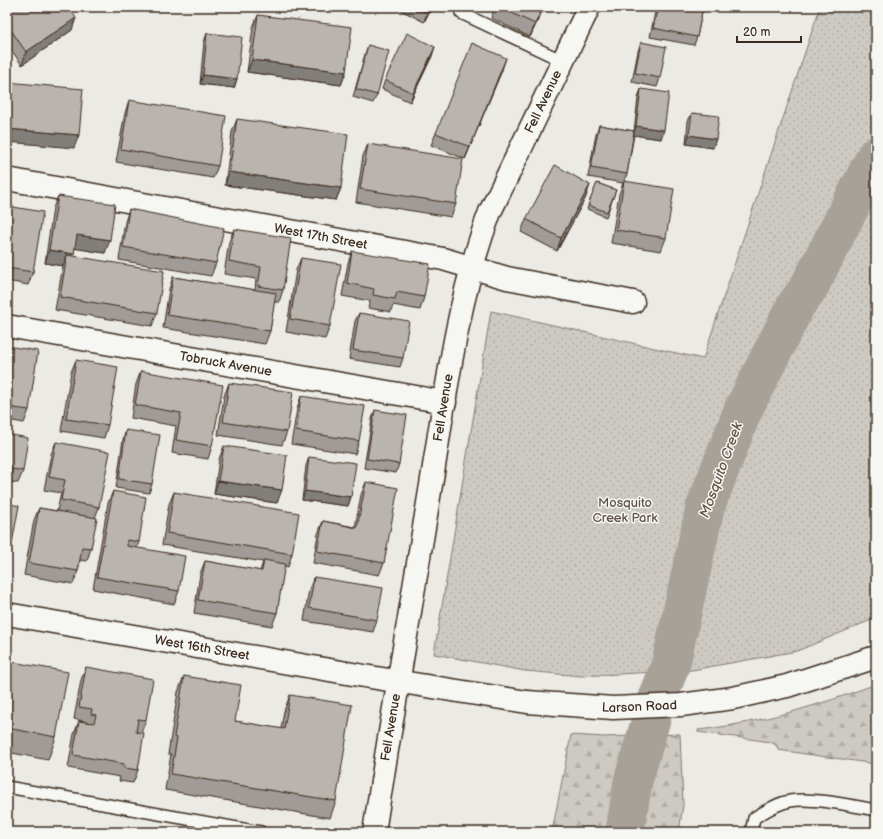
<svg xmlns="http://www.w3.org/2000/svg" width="883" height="839" font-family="'Balsamiq Sans',sans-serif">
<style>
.forest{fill:url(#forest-firs);stroke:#847a71}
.park{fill:url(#park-dots);stroke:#847a71}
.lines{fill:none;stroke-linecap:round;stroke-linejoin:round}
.river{stroke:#a8a198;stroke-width:39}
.lane-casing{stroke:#3b2a1e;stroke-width:14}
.street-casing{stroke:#3b2a1e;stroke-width:25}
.secondary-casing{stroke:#3b2a1e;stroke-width:25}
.lane{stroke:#f6f6f2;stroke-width:11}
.street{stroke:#f6f6f2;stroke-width:22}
.secondary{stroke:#f6f6f2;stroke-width:22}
.wall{fill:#a09b96;stroke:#3b2a1e}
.shaded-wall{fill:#827e7a;stroke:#3b2a1e}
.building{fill:#bab4ae;stroke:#3b2a1e}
.labels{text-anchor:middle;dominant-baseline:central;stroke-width:3;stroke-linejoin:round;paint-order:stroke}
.street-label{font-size:13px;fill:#3b2a1e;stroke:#f6f6f2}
.park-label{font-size:13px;fill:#605248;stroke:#f6f6f2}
.water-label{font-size:14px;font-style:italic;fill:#615449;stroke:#f6f6f2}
</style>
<defs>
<pattern id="forest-firs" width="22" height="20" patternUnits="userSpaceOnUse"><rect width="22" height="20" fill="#cdcac4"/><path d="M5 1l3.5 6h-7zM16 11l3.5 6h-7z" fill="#b1aea8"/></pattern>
<pattern id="park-dots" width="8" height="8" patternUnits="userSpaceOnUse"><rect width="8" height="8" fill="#cdcac4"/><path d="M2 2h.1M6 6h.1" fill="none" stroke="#b1aea8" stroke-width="1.8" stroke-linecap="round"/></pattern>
</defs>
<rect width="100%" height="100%" fill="#ebeae5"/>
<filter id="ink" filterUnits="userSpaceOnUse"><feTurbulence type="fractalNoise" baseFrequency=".025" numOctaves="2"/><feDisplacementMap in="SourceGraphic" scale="8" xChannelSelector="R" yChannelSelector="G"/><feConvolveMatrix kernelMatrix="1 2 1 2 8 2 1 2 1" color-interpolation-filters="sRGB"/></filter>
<g filter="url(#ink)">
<path class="forest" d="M876 684V764L778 750 777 746 771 742 698 732V730C760 723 818 706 876 684Z
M680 734 683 805 679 832H552L571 735 604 737Z"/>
<path class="park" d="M820 7H876V618L797 651 692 670 581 676 525 671 434 654 491 311 703 359Z"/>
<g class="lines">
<path class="river" d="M625 832 633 781 655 706 671 663 705 508 743 410 796 305 809 287 876 156"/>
<defs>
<path id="lane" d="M461 13 563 61
M7 787 261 832
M751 832 754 818C764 812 777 803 790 801 812 797 853 806 876 810"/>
<g id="street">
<path id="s1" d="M7 179 443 259 507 278 633 302"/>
<path id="s2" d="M7 326 445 402"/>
</g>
<g id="secondary">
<path id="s3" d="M7 614 370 677 527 702 613 708 681 705 733 698 787 686 876 657"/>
<path id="s4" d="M374 832C392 716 412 600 431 485 446 393 457 299 490 212L589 7"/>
</g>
</defs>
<use href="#lane" class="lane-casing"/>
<use href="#street" class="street-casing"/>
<use href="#secondary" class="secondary-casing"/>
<use href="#lane" class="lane"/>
<use href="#street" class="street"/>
<use href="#secondary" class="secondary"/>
</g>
<path class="wall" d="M7 7 72 30 22 65 7 44Z
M133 7H140L136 10Z
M395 7H432L424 22Z
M495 7H544L530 37 491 18Z
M656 7H703L697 37 694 45 650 37Z
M258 15 346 72 341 85 247 72 253 27Z
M207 33 237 79 234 88 200 84 204 42Z
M641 42 660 78 657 87 632 82 638 51Z
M368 45 377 95 373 103 353 97 365 54Z
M432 56 410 102 382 89 385 80Z
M502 70 465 159 431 145 436 133Z
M641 89 661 139 634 135 627 174 624 181 666 238 661 251 611 243 619 194 623 183 588 177 596 134 599 125 634 131 638 98Z
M129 100 218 166 213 178 116 162 125 113Z
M692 113 713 148 686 144 688 121Z
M237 119 341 188 336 200 225 185 232 132Z
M368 144 456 204 451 217 356 202 363 156Z
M597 183 616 190 606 217 587 209Z
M58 196 105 253 75 248 73 256 157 313 152 326 55 310 63 266 45 263 53 208Z
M586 197 557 251 521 232 526 219Z
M7 206 33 272 28 285 7 281Z
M129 209 216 263 211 276 119 260 125 222Z
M234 229 283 290 279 302H274L270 331 265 344 163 328 169 289 173 277 255 290 256 279 224 274 229 242Z
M352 251 424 297 420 310 393 305 391 312 368 308 370 301 342 296 348 263Z
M301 258 330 326 325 339 286 332 296 270Z
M359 313 403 358 400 367 349 359 355 321Z
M7 346 29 410 24 423 7 420Z
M76 360 108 425 104 438 61 431 71 372Z
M141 371 212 446 208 459 172 453 176 426 131 418 136 384Z
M229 383 287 432 282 445 218 435 224 396Z
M301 396 359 441 355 454 291 444 297 409Z
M375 410 399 464 396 473 364 468 372 419Z
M126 430 152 484 149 493 116 488 123 439Z
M7 434 23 471 18 483 7 482Z
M56 442 99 507 95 518 91 548 87 561 80 560 78 571 73 584 24 575 34 520 39 508 57 511 61 493 44 490 51 454Z
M224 446 277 503 214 494 219 459Z
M309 457 351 497 348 506 302 500 306 466Z
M366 482 384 563 379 575 313 563 318 534 323 521 355 527 361 495Z
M113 491 139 542 137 547 179 591 174 604 93 589 108 503Z
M174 492 292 554 288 567 284 566 277 613 272 626 194 613 200 574 205 561 260 571 263 562 162 545 169 504Z
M7 503 9 559 7 565Z
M314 577 377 620 373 632 304 621 309 589Z
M7 661 56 737 48 760 7 752Z
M86 667 146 720 141 733 138 770 133 783 119 781 120 777 68 768 74 734 79 721 88 722 74 719 81 680Z
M184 676 235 721 281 729 284 711 290 695 336 801 330 818 165 790 171 754H168L178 692Z"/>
<path class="shaded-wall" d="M337 7H362V9Z
M430 7H432L424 22 427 13Z
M543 7H544L530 37 535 24Z
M76 18 72 30 22 65 26 52Z
M435 47 432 56 410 102 413 93Z
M506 58 502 70 465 159 470 147Z
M252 60 346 72 341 85 247 72Z
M203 75 237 79 234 88 200 84Z
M636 126 664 130 661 139 633 135Z
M7 129 79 135 74 148 7 142Z
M689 135 716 139 713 148 686 144Z
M229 172 341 188 336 200 225 185Z
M590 185 586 197 557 251 561 238Z
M77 235 110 240 105 253 72 248Z
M49 250 74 254 69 267 67 255 63 266 45 263Z
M218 481 282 490 277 503 214 494Z
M305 491 351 497 348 506 302 500Z"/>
<path class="building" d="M7 7H69L76 18 26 52 7 24Z
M415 7H430L427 13Z
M499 7H543L535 24Z
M658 7H703L697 37 653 28Z
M258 15 352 27 346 72 252 60Z
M207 33 242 37 237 79 203 75Z
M407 33 435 47 413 93 385 80Z
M641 42 666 47 660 78 635 73Z
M472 43 506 58 470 147 436 133Z
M368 45 389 51 377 95 356 89Z
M7 82 83 89 79 135 7 129Z
M641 89 669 93 664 130 636 126Z
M129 100 226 116 218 166 121 149Z
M692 113 719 116 716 139 689 135Z
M237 119 348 134 341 188 229 172Z
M599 125 634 131 627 174 591 168Z
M368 144 463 159 456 204 360 189Z
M555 165 590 185 561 238 526 219Z
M624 181 674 189 666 238 616 230Z
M597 183 616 190 607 212 588 205Z
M58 196 115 204 110 240 77 235 74 254 49 250Z
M7 206 43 212 33 272 7 268Z
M129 209 224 228 216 263 123 247Z
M234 229 291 238 283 290 258 286 261 267 229 261Z
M352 251 430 264 424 297 397 292 395 299 373 295 374 289 347 283Z
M67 255 164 271 157 313 60 297Z
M301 258 341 264 330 326 290 319Z
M173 277 276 293 270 331 167 315Z
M359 313 409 321 403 358 353 350Z
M7 346 38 351 29 410 7 407Z
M76 360 118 367 108 425 66 419Z
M141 371 223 385 212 446 176 440 181 413 135 405Z
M229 383 293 392 287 432 223 422Z
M301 396 365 406 359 441 296 431Z
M375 410 407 415 399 464 367 459Z
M126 430 160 435 152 484 119 479Z
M7 434 28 438 23 471 7 468Z
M56 442 110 452 99 507 61 500 65 480 49 477Z
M224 446 287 455 282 490 218 481Z
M309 457 356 463 351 497 305 491Z
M366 482 398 488 384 563 317 551 323 521 357 528Z
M113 491 146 497 139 542 127 540V546L185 556 179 591 97 577Z
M174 492 299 513 292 554 167 533Z
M7 503 19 506 9 559 7 558Z
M39 508 97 518 91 548 82 547 78 571 29 563Z
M264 560 285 564 277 613 198 600 205 561 262 571Z
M314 577 383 588 377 620 309 608Z
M7 661 68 672 56 737 7 728Z
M86 667 153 679 146 720 138 719 136 732 144 733 138 770 124 768V764L73 755 79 721 94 723 96 715 91 714 92 709 79 707Z
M184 676 241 685 235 721 284 729 290 695 352 705 336 801 171 774 177 738 174 737Z
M196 827 225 832H195Z"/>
</g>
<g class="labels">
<g class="street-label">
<text stroke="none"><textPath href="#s4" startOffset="754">Fell Avenue</textPath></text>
<text stroke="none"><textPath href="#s1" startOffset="319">West 17th Street</textPath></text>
<text stroke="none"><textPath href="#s2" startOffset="222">Tobruck Avenue</textPath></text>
<text stroke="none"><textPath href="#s4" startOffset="430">Fell Avenue</textPath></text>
<text stroke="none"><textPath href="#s3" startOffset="198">West 16th Street</textPath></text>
<text stroke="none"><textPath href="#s3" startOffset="640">Larson Road</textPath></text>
<text stroke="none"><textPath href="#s4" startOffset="106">Fell Avenue</textPath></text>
</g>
<g class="park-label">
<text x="625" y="503">Mosquito<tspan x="625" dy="15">Creek Park</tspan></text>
</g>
<g class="water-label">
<text transform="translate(721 470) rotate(-70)">Mosquito Creek</text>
</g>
</g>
<rect width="883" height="839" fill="none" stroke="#f6f6f2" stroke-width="24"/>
<rect x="12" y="12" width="859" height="815" fill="none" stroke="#3b2a1e" stroke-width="1.5" filter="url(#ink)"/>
<path d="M737 36v6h64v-6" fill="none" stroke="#3b2a1e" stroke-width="2"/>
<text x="743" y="36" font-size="12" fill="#3b2a1e" stroke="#f6f6f2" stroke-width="3" paint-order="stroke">20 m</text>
</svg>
